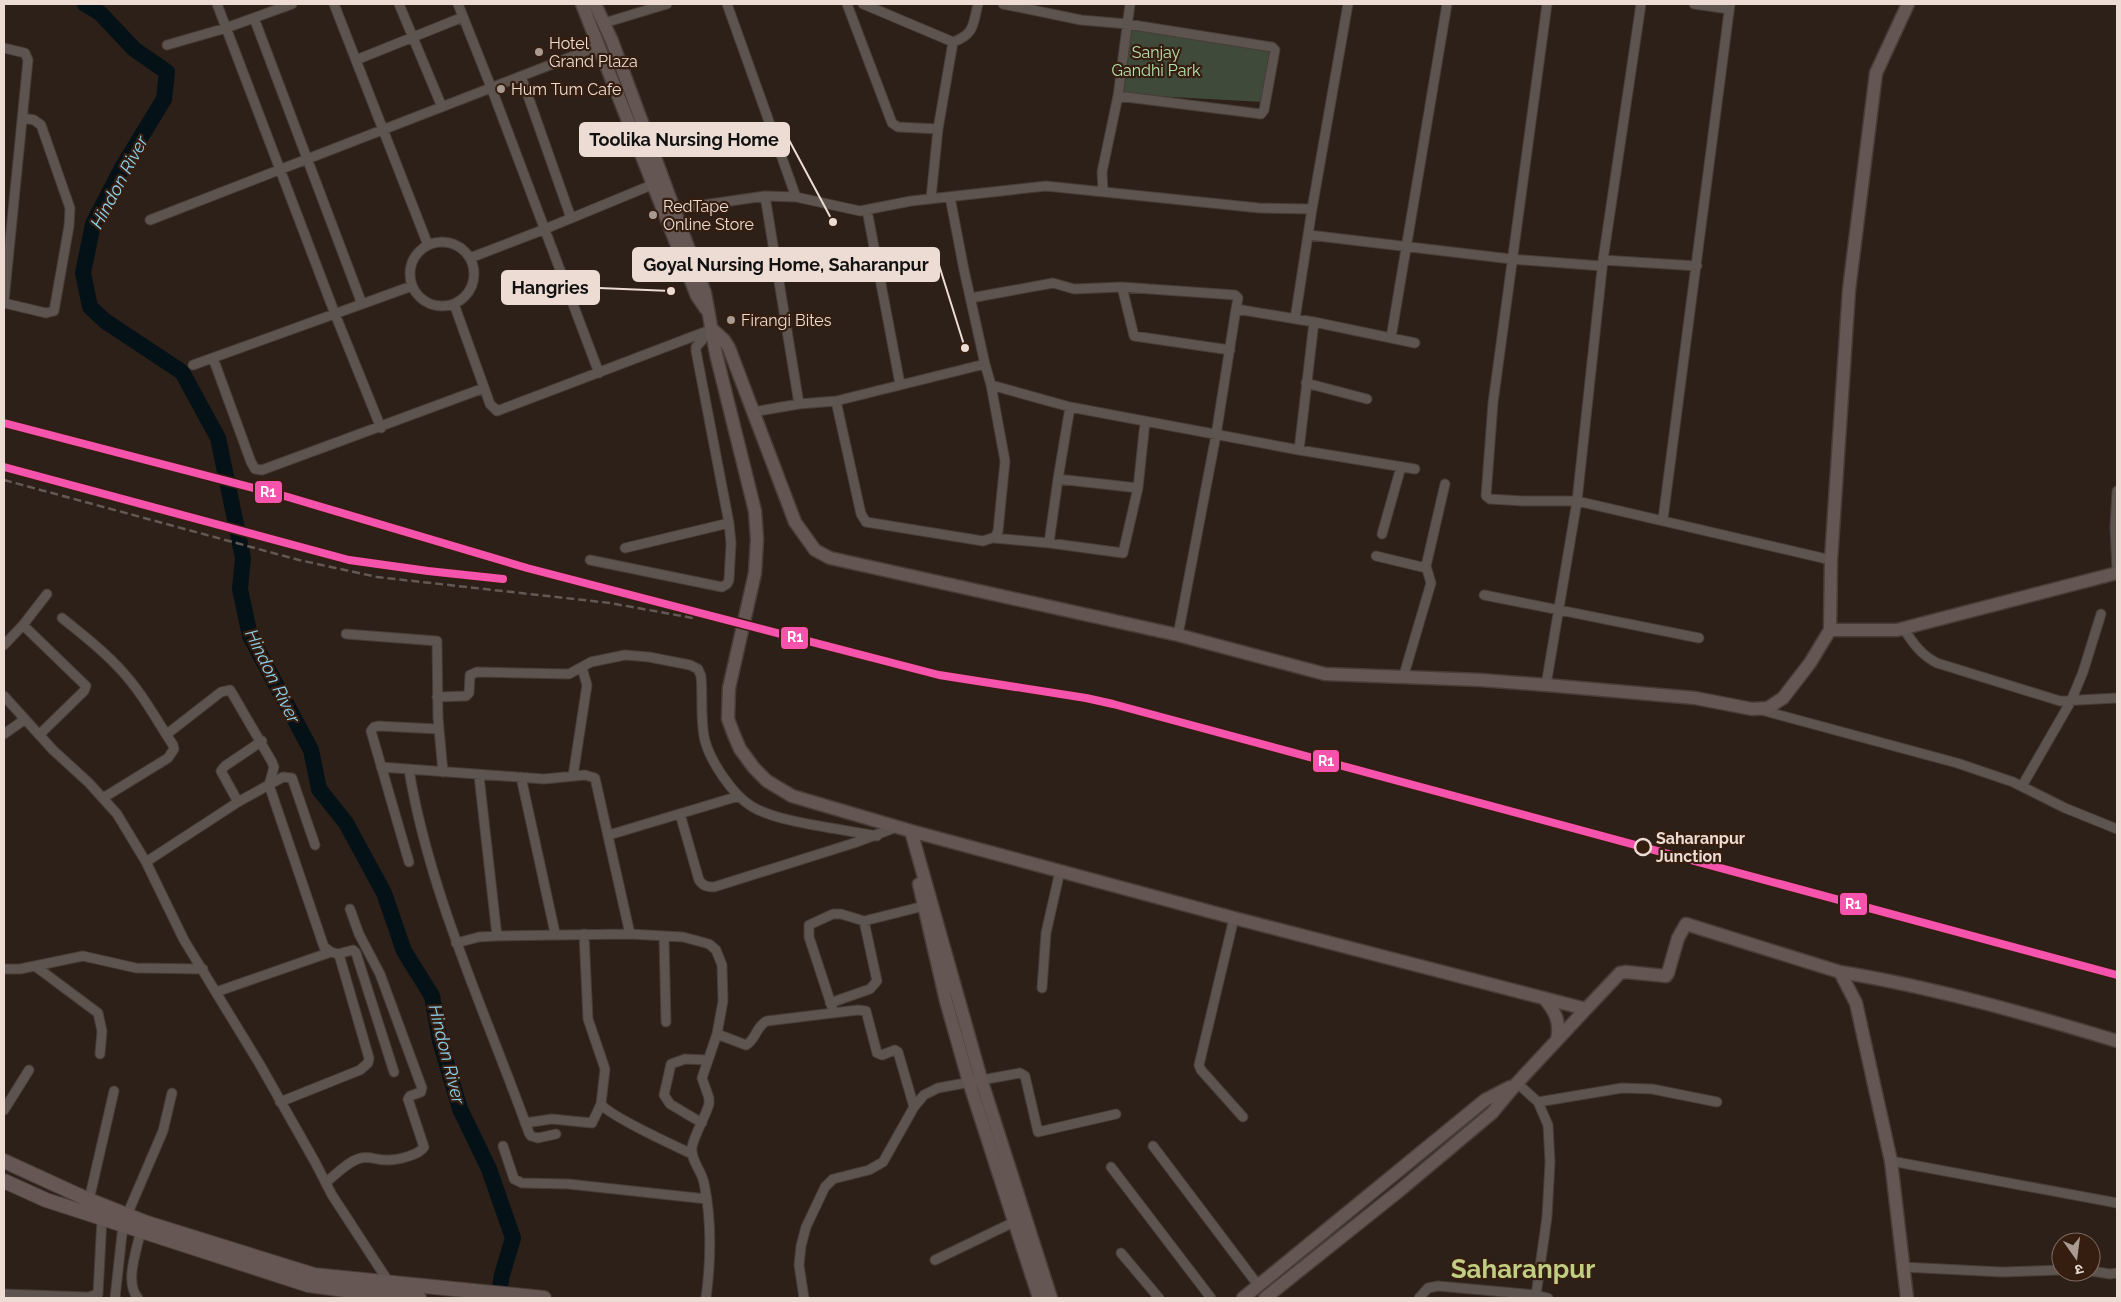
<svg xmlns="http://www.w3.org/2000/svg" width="2121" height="1302" font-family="Raleway,'Noto Sans Devanagari',sans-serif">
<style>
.green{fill:#3f4a3a}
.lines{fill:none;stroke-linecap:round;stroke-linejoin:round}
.river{stroke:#041117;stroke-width:16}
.street-casing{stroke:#473c37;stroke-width:11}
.secondary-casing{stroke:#473c37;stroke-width:15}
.primary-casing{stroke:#473c37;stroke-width:16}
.street{stroke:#5e544f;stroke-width:9}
.secondary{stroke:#635653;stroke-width:12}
.primary{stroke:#665654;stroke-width:14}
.rail{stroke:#635954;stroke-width:2.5;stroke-dasharray:8 4;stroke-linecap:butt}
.rail-1-casing{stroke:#351d10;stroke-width:11}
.rail-1{stroke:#f653ac;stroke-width:8}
.poi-dot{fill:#a99a92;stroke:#351d10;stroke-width:2}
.stop-dot{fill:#351d10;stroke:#ecdcd3;stroke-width:2.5}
.labels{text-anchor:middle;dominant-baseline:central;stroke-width:4.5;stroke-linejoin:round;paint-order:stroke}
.poi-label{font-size:16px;fill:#ecdcd3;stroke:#351d10;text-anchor:start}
.park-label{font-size:16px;fill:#b7e2b0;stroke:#351d10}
.stop-label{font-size:16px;font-weight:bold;fill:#ecdcd3;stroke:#351d10;text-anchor:start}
.water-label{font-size:18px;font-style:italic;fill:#8ad2ed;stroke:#351d10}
.town-label{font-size:26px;font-weight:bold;fill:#c0ce83;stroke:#351d10}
.leader{fill:none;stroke:#ecdcd3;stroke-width:2}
.callout-dot{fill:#ecdcd3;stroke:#351d10;stroke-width:2}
.callout{fill:#ecdcd3;stroke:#ecdcd3;stroke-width:2}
.callout-label{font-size:18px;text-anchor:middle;font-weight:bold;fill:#111}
.line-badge{stroke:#351d10;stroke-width:2}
.badge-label{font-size:14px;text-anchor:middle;font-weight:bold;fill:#fff}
</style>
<rect width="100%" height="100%" fill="#2d2018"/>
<path class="green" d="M1123 19 1270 47 1263 102 1117 94Z"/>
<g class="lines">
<path class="river" d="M85 4 100 13 134 49 167 72 164 99 122 168 93 224 83 273 90 307 105 321 182 372 218 438 243 558 240 589 250 636 311 750 319 789 346 823 384 893 404 951 432 996 440 1041 460 1109 489 1169 513 1238 502 1275 498 1298"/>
<defs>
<path id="street" d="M217 4 335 314 381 428
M334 4 428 245
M399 4 442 107
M458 4 491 87 599 373
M727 4 796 197 860 211 911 201 1046 186 1259 208 1312 209 1348 4
M847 4 892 123 898 127 938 129
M863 4 953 42C975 34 973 24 978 4
M1003 4 1081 20 1127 24 1272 47 1275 50 1264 110 1261 114 1118 96
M1547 4 1493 403 1486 496 1490 499 1523 501H1577L1831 560
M1694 4 1729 9
M254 18 362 304
M604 23 667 4
M167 45 226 28 292 4
M4 48 25 53 28 60 4 301
M356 60 463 17
M521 76 571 218
M1103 191 1102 172 1118 96 1130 4
M796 197 765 196 799 404
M931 198 938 129 953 42
M669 210 765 196
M867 210 900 384
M150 220 599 46
M1309 235 1511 259 1602 266
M410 274a32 32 0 1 1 64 0a32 32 0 1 1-64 0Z
M470 258 545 229 654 184
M1603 260 1697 266
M971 298 1053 283 1074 289 1122 287
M4 303 46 313 54 311 69 226 70 208 41 125 34 120 23 118
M454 304 490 404 497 411 710 330
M1236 309 1314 322 1415 343
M1295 319 1312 209
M1391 338 1447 4
M213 358 251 462 255 469 262 470 484 388
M193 365 412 286
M1306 383 1367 399
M991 385 1070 407 1299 450 1415 469
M836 401 985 364
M1070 407 1058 479 1138 488 1145 422
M753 412 799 404 836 401 861 514 866 522 983 541 995 537 998 531 1005 461 991 385 985 364 964 270 950 197
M1299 450 1314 322
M1663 519 1730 4
M1382 534 1401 467
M994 538 1049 543 1123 553 1138 488
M1049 543 1058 479
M625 548 729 523
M1376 556 1426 568
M590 560 722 587 727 584 729 580 731 543 729 523 696 351V347L712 329
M2117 573 2115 526 2117 491
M1484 595 1699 638
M62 618C82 634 103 650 120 669 141 691 156 719 173 745L174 749 168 758 103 798
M23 625 86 686 84 691 39 735
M1903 628C1913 643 1921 655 1937 663L2060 701 2117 698
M346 634 437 641 438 718 443 772
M1178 635 1216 435 1236 309 1238 298 1235 295 1122 287 1134 336 1230 350
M4 645 23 625 47 594
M1403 678 1431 583 1426 566 1445 484
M1546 685 1577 501 1603 260 1641 4
M4 696 53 750 89 783 117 814 146 862 184 940 259 1063 315 1162 332 1195 390 1284
M437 697 466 696 469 693 470 675 477 672 569 674 591 662 625 655 649 657 690 665 698 669 701 676C703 696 700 722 705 741 711 762 732 794 751 806 778 823 843 829 877 836
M1761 710 1957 763 2013 782 2065 808 2117 829
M4 734 24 720
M167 734 221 692 230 690 232 693 272 762 274 767 269 785 324 947 331 952 338 954 340 958 369 1058 368 1063 360 1070 280 1102
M381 767 544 779 585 775 595 778 630 934
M409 770C430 896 486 1013 529 1133L531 1136 538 1138 556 1134
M479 776 497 936 630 934 683 937 709 944 716 950 722 965 723 1001 717 1034 702 1078 709 1098V1104C705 1118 695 1133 692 1147 690 1160 702 1171 704 1183 712 1221 711 1260 706 1298
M573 776 587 685 582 668
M521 777 555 933
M2022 786 2071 701 2083 672 2101 614
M238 802 221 771 225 766 262 741
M680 814 699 880C703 886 707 887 714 887L854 843 897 827
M609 835 739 796
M146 862 238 802 283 777 292 778 315 845
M409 862 371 731 374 727 378 726 438 729
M1234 918 1199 1065 1201 1070 1243 1117
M584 934 588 1019 605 1069 601 1104C609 1116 675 1146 692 1154
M664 937 666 1022
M456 943 479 937 497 936
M338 954 353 950 356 953 394 1072
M35 966 98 1013 102 1031 100 1054
M4 969H20L83 956 136 968 203 969
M1042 988 1046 933 1060 871
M216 992 331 952
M830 1003 870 989 877 981 864 921
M834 1013 809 937V925L833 914H841L864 921 924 906
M717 1034 746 1045C756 1040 756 1026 767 1021L858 1010 866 1011 877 1053 882 1055 895 1050 898 1052 914 1107
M1517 1083 1538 1102 1548 1125 1550 1162 1547 1217 1536 1295 1548 1298
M1538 1102 1622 1088 1652 1089 1717 1102
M4 1110 29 1070
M525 1123 552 1119 592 1123 601 1104
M702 1123 670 1104 664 1095 671 1064 685 1059 708 1060
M503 1146 514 1179 522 1183 568 1184 707 1199
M1153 1146 1258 1285
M1891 1161 2117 1203
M1111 1167 1211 1298
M326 1182C337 1174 348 1161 361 1158 371 1156 379 1161 388 1160 398 1160 419 1155 424 1147L408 1099 410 1096 421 1092 422 1088 380 974 359 934 350 909
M89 1200 114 1091
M127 1215 163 1131 172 1093
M1121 1253 1159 1298
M935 1260 1014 1222
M1902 1267 2002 1272 2061 1270
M2091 1271 2110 1274 2117 1273
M4 1294 88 1297 98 1294 102 1218
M115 1298 123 1225
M138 1298C124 1283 137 1249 141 1230
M804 1298 799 1265 801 1246 806 1227 825 1187 833 1179 869 1170 883 1162 914 1107 924 1095 938 1088 1020 1073 1025 1076 1038 1132 1116 1114
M1419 1298 1428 1288 1438 1286 1536 1295"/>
<path id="secondary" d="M582 4 697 296 706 309
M595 4 612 41 705 293 716 354 755 511 757 539 755 573 729 688 728 719 734 735 740 749 754 768 767 781 792 796 911 831 981 1079 1051 1298
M712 329 724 340 729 348 795 522 815 550 830 558 1178 635 1325 674 1481 680 1546 685 1695 698 1752 709 1768 708 1783 698 1810 663 1830 630 1831 560 1849 290 1876 73 1908 4
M1830 630H1897L2117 573
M911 831 1234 918 1586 1009 1517 1083 1492 1113 1399 1191 1265 1298
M919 884 946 1001 969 1082 1039 1298
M1840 972C1932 987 2028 1014 2117 1041
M1544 998C1555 1011 1561 1022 1557 1040
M1586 1009 1620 973 1626 972 1666 976 1668 973 1678 938 1686 924 1840 972 1856 1003 1891 1161 1907 1298
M1243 1298 1485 1100 1510 1087"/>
<path id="primary" d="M4 1161 89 1200 147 1223 314 1275 544 1298
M4 1181 46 1200 308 1285 398 1297 419 1298"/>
</defs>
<use href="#street" class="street-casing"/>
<use href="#secondary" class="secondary-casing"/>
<use href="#primary" class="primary-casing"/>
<use href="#street" class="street"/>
<use href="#secondary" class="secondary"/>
<use href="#primary" class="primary"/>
<path class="rail" d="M4 467 349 560 428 571 506 579
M4 480 299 560 377 577 610 603 693 618"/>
<defs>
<path id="rail-1" d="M4 423 288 497 527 568 939 675 1086 698 1113 704 2117 975
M4 467 349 560 428 571 503 579"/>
</defs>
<use href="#rail-1" class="rail-1-casing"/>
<use href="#rail-1" class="rail-1"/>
</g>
<g class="poi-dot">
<circle cx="539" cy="52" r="5"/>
<circle cx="501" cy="89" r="5"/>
<circle cx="653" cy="215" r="5"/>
<circle cx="731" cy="320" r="5"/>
</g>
<circle class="stop-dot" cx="1643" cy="847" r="8"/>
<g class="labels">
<g class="poi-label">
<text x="549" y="43">Hotel<tspan x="549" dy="18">Grand Plaza</tspan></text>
<text x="511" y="89">Hum Tum Cafe</text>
<text x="663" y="206">RedTape<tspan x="663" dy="18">Online Store</tspan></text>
<text x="741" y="320">Firangi Bites</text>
</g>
<g class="park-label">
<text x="1156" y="52">Sanjay<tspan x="1156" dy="18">Gandhi Park</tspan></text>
</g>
<g class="stop-label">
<text x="1656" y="838">Saharanpur<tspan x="1656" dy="18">Junction</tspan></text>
</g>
<g class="water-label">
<text transform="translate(119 182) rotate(-62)">Hindon River</text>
<text transform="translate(273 676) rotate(64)">Hindon River</text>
<text transform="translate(447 1054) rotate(76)">Hindon River</text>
</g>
<g class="town-label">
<text x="1523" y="1269">Saharanpur</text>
</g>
</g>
<path class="leader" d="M833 222L789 140M965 348L939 265M671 291L599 288"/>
<g class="callout-dot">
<circle cx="833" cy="222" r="5"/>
<circle cx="965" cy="348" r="5"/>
<circle cx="671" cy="291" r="5"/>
</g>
<g class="callout">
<rect x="580" y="123" width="209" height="33" rx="5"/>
<rect x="633" y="248" width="306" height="33" rx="5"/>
<rect x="502" y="271" width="97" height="33" rx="5"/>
</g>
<g class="callout-label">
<text x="684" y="146">Toolika Nursing Home</text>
<text x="786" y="271">Goyal Nursing Home, Saharanpur</text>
<text x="550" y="294">Hangries</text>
</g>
<g class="line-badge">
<rect x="254" y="480" width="29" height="24" rx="5" fill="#f653ac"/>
<rect x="780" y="626" width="29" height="24" rx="5" fill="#f653ac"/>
<rect x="1312" y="749" width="28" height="24" rx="5" fill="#f653ac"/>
<rect x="1839" y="892" width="29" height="24" rx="5" fill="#f653ac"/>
</g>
<g class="badge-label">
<text x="268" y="497">R1</text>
<text x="795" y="642">R1</text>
<text x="1326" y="766">R1</text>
<text x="1853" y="909">R1</text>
</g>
<rect width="2121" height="1302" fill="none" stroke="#ecdcd3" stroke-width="10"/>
<g transform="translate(2076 1257) rotate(166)"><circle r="24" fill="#351d10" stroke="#7e695e"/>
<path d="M0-4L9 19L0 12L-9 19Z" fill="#a99a92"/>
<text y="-8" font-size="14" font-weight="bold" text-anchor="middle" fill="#ecdcd3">उ</text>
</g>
</svg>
